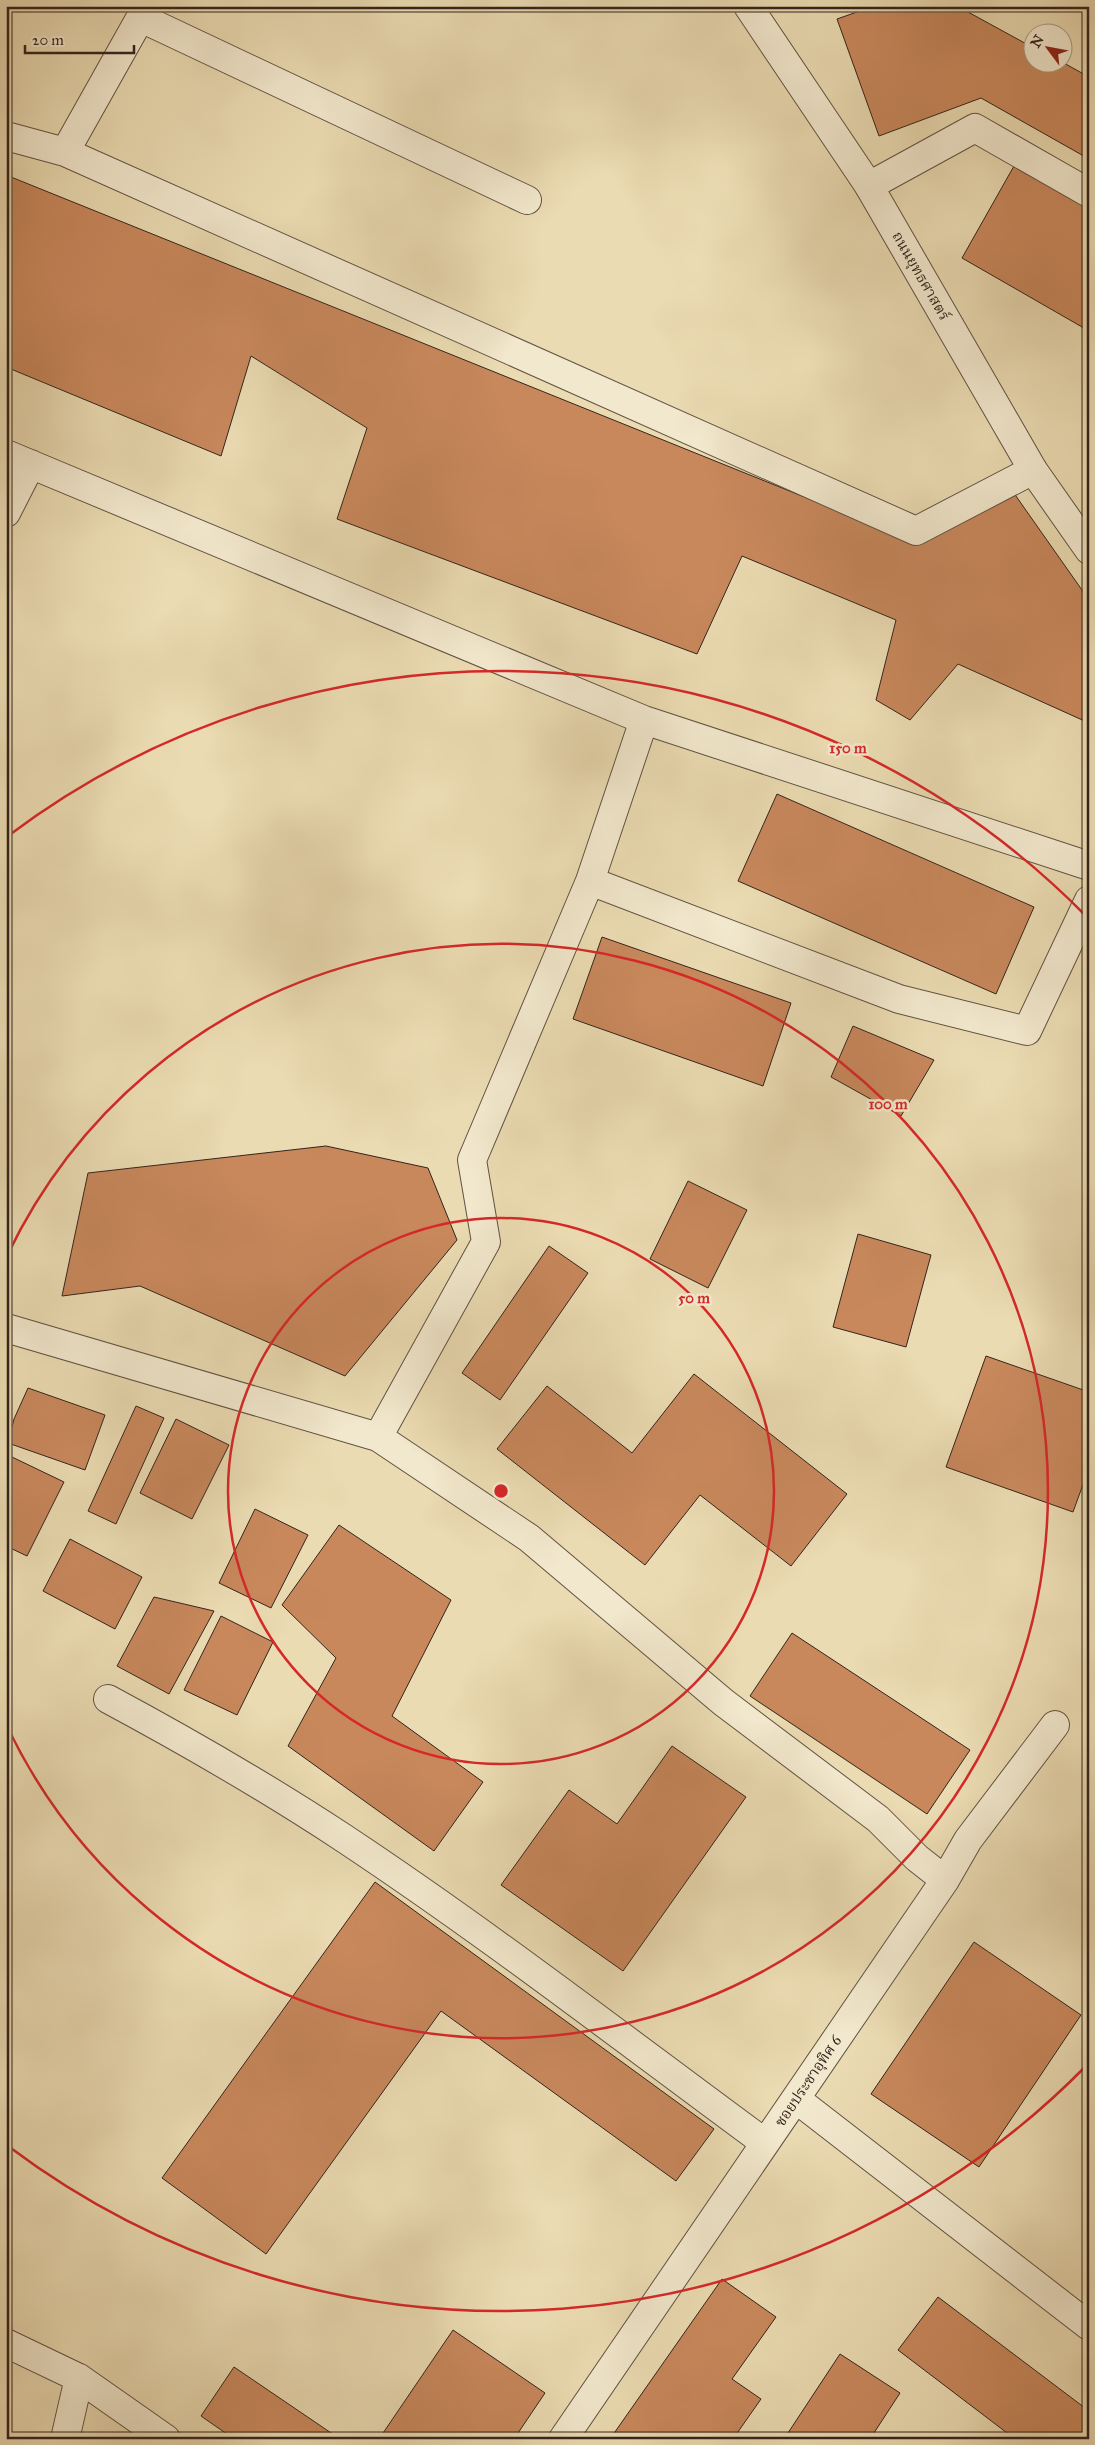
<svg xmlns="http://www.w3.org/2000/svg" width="1095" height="2445" font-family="'IM FELL Great Primer','Noto Serif Thai',serif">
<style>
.building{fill:#c8885c;stroke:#33241d}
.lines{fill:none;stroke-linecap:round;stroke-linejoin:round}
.minor-casing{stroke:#615242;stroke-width:30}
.tertiary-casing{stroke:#615242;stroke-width:30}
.minor{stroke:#f2e8cd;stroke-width:28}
.tertiary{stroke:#f2e8cd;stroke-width:28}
.ring{fill:none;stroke:#d62828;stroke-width:2.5}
.labels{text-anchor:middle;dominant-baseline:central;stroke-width:5;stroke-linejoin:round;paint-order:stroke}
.street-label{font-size:15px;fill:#33241d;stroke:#f2e8cd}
.centre{fill:#d62828;stroke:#f2e8cd;stroke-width:2.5}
.ring-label{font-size:15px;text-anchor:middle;font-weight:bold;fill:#d62828;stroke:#f2e8cd;stroke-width:5;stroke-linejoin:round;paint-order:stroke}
</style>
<rect width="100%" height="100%" fill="#ebdbb2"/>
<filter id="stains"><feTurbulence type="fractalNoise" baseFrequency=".004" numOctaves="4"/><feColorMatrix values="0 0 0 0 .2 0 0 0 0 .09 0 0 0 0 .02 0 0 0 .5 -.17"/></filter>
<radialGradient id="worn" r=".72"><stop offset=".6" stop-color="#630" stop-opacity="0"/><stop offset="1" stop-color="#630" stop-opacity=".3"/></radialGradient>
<path class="building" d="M874 6H957L1032 47V62H1062L1089 77V159L981 98 879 136 837 19Z
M1014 166 1089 209V331L962 258Z
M6 175 916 542 1011 489 1089 600V723L958 664 910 720 876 700 896 620 742 556 697 654 337 519 367 428 251 356 221 456 6 367Z
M777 794 1034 907 996 994 738 881Z
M602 937 791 1003 763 1086 573 1019Z
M853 1026 934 1060 901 1116 831 1077Z
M326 1146 428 1168 457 1240 345 1376 140 1286 62 1296 88 1173Z
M688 1181 747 1210 708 1288 650 1259Z
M858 1234 931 1255 906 1347 833 1327Z
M549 1246 588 1273 500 1400 462 1373Z
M986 1356 1089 1392V1468L1073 1512 946 1467Z
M694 1374 847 1494 791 1566 700 1495 645 1565 497 1449 547 1386 632 1453Z
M28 1388 105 1415 85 1470 8 1443 14 1419Z
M136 1406 164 1418 116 1524 88 1511Z
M176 1419 229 1445 192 1519 140 1493Z
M12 1457 64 1482 27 1556 6 1546V1468Z
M255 1509 308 1535 271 1608 219 1583Z
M339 1525 451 1600 392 1716 483 1782 434 1851 288 1746 336 1658 282 1605Z
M70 1539 142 1577 115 1629 43 1591Z
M154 1597 214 1611 169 1694 117 1666Z
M221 1616 273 1642 237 1715 184 1690Z
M792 1633 970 1750 927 1814 750 1696Z
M672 1746 746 1797 623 1971 501 1885 569 1790 617 1824Z
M375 1882 714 2129 676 2181 441 2011 266 2254 162 2178Z
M974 1942 1081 2015 979 2167 871 2094Z
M722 2279 776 2317 732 2379 761 2399 733 2439H610Z
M938 2297 1089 2411V2439H1015L898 2350Z
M453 2330 545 2393 514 2439H379Z
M840 2354 900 2393 870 2439H784Z
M234 2367 340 2439H234L201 2416Z"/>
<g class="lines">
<defs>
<path id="minor" d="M141 18 527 200
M6 136 65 152 916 531 1033 470
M65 152 147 6
M869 186 975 128 1089 193
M6 454 644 720 1089 866
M6 513 31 464
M590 881 899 999 1027 1031 1089 900
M6 1328 378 1437 529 1538 723 1702 878 1819 917 1858 945 1880
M378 1437 486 1242 472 1160 590 881 644 720
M108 1699C188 1742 266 1787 342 1837 487 1933 625 2040 765 2143
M796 2099 1089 2326
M6 2343 79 2378 166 2439
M65 2439 79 2378
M563 2439 945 1880 968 1840 1055 1725"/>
<path id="tertiary" d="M748 6 869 186 1033 470 1089 550"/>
</defs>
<use href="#minor" class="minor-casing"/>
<use href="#tertiary" class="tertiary-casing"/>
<use href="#minor" class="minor"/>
<use href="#tertiary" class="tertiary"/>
</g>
<g class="ring">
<circle cx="501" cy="1491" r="273"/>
<path d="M7 1256A547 547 0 1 1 7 1726"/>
<path d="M1086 2066A820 820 0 0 1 8 2146M8 836A820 820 0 0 1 1086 916"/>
</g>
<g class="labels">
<g class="street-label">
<text transform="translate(921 276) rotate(60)">ถนนยุทธศาสตร์</text>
<text transform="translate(808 2081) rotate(-56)">ซอยประชาอุทิศ 6</text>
</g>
</g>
<circle cx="501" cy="1491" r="8" class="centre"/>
<g class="ring-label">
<text x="848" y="753">150 m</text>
<text x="888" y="1109">100 m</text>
<text x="694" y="1303">50 m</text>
</g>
<rect width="1095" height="2445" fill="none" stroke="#ebdbb2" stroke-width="25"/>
<rect x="8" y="8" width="1080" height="2430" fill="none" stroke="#33241d" stroke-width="2.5"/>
<rect x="12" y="12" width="1070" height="2420" fill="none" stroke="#33241d"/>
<g transform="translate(1048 48) rotate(302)"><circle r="24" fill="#f2e8cd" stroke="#a69a87"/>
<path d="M0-4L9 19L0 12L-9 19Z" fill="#8f2418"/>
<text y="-8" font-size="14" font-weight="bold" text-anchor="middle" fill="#33241d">N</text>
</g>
<path d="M25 45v8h109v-8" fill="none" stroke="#33241d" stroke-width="2.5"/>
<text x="32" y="45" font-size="15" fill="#33241d" stroke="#f2e8cd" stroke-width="4" paint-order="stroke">20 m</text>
<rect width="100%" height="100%" filter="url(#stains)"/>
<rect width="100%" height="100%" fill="url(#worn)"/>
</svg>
